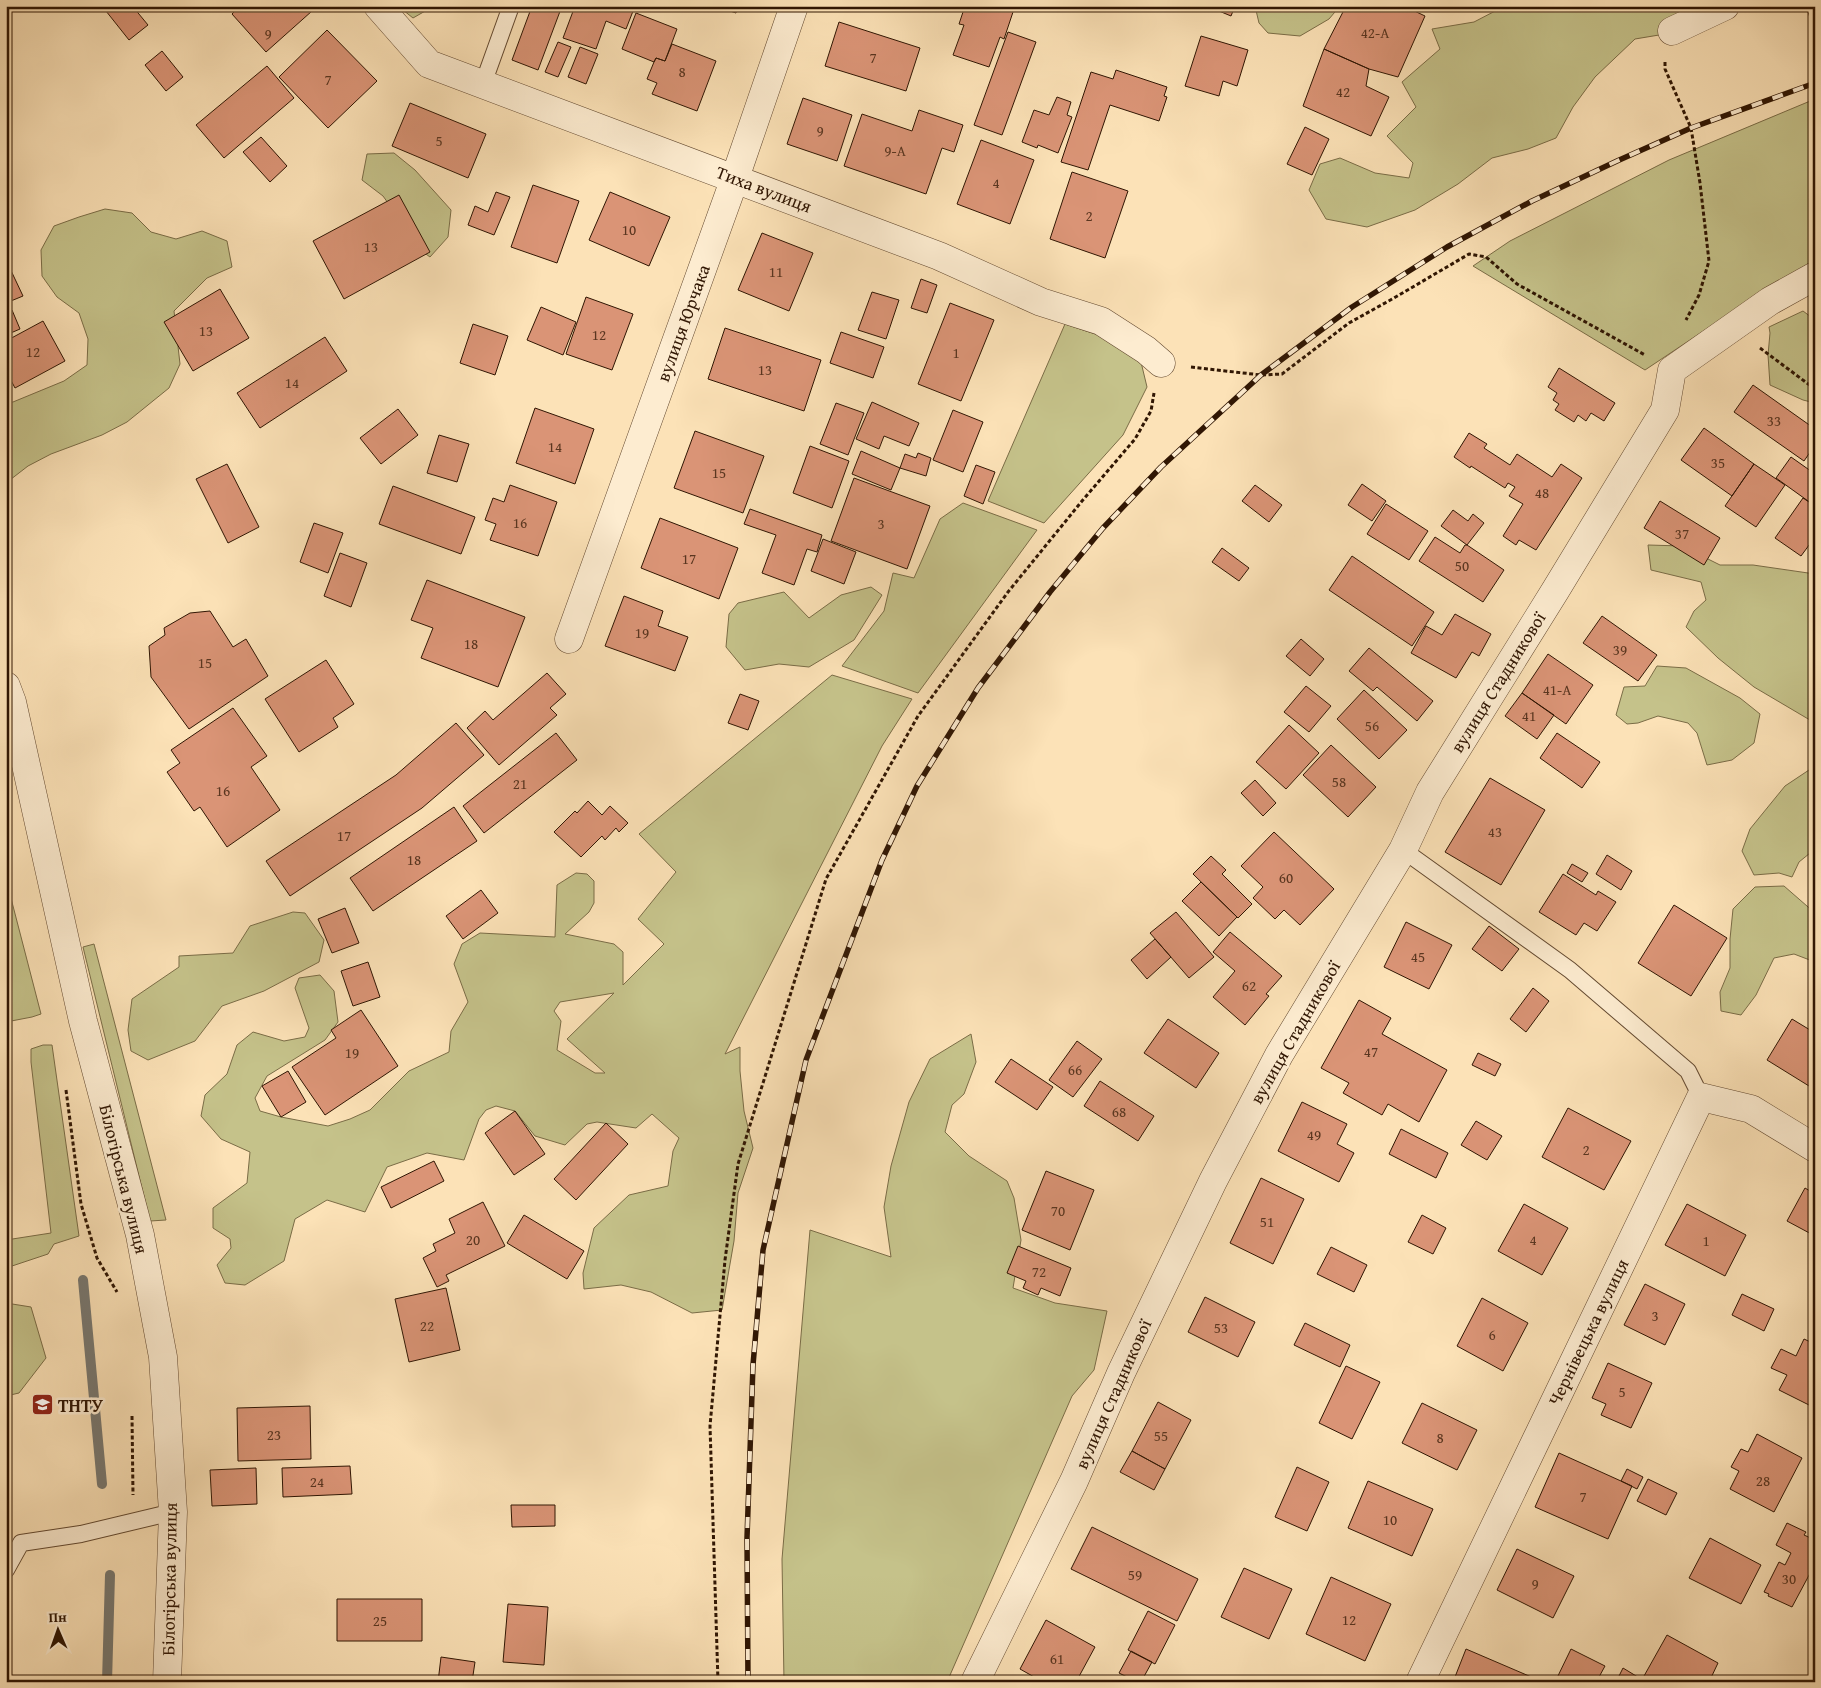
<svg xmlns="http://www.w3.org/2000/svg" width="1821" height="1688" font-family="'Gentium Book Plus',serif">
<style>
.green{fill:#c5c28a;stroke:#7a6c46;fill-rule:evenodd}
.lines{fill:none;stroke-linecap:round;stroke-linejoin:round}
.stream{stroke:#777871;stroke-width:10}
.building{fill:#da9476;stroke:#301603}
.service-casing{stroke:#634930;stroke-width:18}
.minor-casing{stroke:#634930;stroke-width:29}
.path{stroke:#301603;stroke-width:3;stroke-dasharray:4 2.5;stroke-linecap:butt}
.service{stroke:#fdecd0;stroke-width:16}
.minor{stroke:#fdecd0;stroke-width:28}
.rail-casing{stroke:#301603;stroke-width:5.5}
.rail{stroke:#fdecd0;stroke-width:4;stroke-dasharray:11;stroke-linecap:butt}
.labels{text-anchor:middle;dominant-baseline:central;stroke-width:5;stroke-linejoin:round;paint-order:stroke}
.number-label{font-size:15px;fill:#5a3620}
.street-label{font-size:18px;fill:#301603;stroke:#fdecd0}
.poi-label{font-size:18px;font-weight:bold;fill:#301603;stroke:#fdecd0;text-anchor:start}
</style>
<rect width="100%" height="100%" fill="#fce2b7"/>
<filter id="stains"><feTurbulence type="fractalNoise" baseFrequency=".004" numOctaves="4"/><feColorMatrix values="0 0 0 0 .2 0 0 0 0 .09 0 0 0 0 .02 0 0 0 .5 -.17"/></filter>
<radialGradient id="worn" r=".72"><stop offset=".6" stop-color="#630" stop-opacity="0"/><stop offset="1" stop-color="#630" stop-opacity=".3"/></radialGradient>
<path class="green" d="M398 6H434L413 18Z
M1255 6H1340L1329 19 1300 36 1268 33 1259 23Z
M1522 6H1738L1677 32 1635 39 1595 77 1573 107 1556 138 1528 149 1492 158 1458 184 1415 210 1367 227 1326 219 1309 190 1320 164 1340 158 1375 173 1409 178 1413 163 1387 136 1416 107 1402 82 1440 49 1432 29 1474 22 1499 9Z
M1815 99V260L1771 286 1645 370 1473 266 1510 241 1669 160Z
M394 153 415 170 451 210 448 237 430 257 408 241 398 217 383 196 362 180 367 154Z
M105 209 132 213 151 232 176 239 202 231 227 241 232 267 207 278 174 311 180 364 169 388 127 422 102 435 51 454 28 466 6 483V403L13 402 64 381 87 365 88 339 79 313 57 297 42 276 41 250 54 226 79 217Z
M1803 311 1815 320V403L1803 400 1770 385 1768 355 1770 333 1769 327Z
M1065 324 1104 337 1140 358 1147 387 1123 435 1044 523 988 501Z
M963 503 1037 530 918 693 842 666 884 611 893 573 914 578 940 519Z
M1648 545 1682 546 1720 565H1753L1815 574V723L1754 687 1718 658 1686 627 1694 611 1706 600 1701 582 1651 570Z
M871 587 882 595 854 640 809 667 779 664 745 670 726 647 729 614 738 603 784 592 809 618 841 595Z
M1657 666 1686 668 1740 698 1760 714 1754 743 1732 760 1707 765 1697 733 1688 723 1658 716 1638 723 1627 724 1616 715 1624 687 1645 686Z
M832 675 912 699 882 746 725 1054 740 1047V1071L744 1111 753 1148 738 1193 734 1241 722 1310 692 1313 651 1292 621 1285 584 1289 583 1273 594 1228 629 1195 668 1186 673 1151 679 1138 652 1114 636 1128 597 1122 587 1124 565 1145 535 1136 515 1111 496 1106 486 1110 479 1119 464 1160 427 1153 387 1167 365 1212 327 1200 295 1219 284 1261 245 1285 225 1283 217 1265 231 1248 230 1239 213 1228V1208L247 1183 250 1152 221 1139 201 1116 205 1095 227 1074 237 1045 253 1032 284 1041 305 1037 309 1028 295 988 299 978 320 975 334 991 338 1022 325 1040 267 1076 255 1098 260 1111 281 1117 328 1126 350 1119 370 1110 409 1071 449 1052 451 1031 468 1002 454 964 462 944 480 933 555 937 557 885 576 873 587 874 594 881V903L589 912 565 934 614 944 623 952V985L664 944 638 919 676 872 639 834ZM614 993 567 1039 605 1073H595L557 1050 561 1021 554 1011 560 1002Z
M1812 768H1815V849L1799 862 1792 877 1779 873 1754 875 1742 851 1750 829 1785 786Z
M6 879 41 1014 32 1017 6 1022Z
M1784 886 1815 913V962L1794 954 1774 958 1756 995 1741 1015 1721 1011 1720 992 1730 968V939L1733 909 1755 887Z
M293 912 305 913 324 940 319 962 264 991 222 1006 195 1041 148 1060 131 1051 128 1030 132 999 179 967V956L233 953 250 926Z
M94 944 166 1220 150 1221 83 947Z
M971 1034 976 1062 964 1094 952 1105 945 1132 969 1156 1007 1181 1014 1198 1021 1240 1013 1288 1055 1303 1107 1311 1094 1370 1072 1396 947 1682H784L782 1559 810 1230 891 1257 884 1207 891 1166 909 1102 930 1059Z
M43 1045H52L79 1236 54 1244 48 1254 6 1268V1240L51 1233 31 1062V1049Z
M6 1303 31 1307 46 1358 19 1393 6 1396Z"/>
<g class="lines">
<path class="stream" d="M83 1280 102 1484
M107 1682 110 1575"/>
</g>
<path class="building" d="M102 6H136L134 8 148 25 129 40Z
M240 6H307L312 11 266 52 232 14Z
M532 6H562L538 70 512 60Z
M575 6H635L626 29 606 21 596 49 563 38Z
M715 6H738L736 13Z
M965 6H1015L1004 39 1000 37 989 67 953 55 964 25 959 24Z
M1207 6H1235L1231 16Z
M1346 6H1404L1425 16 1398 77 1369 69 1324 49Z
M1806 6H1815V23L1812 24Z
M636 13 677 29 665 61 656 58 654 62 622 49Z
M839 22 920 48 906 91 825 66Z
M327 30 377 81 328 128 279 77Z
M1008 32 1036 42 1002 135 974 125Z
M1201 36 1248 50 1237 86 1223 81 1219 96 1185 86Z
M558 42 571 47 558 77 545 72Z
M672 44 716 61 697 111 652 94 657 83 647 79 654 62 656 58 665 61Z
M580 47 598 54 586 84 568 77Z
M1324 49 1369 69 1366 86 1389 97 1371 136 1303 106Z
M162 51 183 77 166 91 145 65Z
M267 66 294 98 224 158 196 125Z
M1116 70 1167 87 1164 96 1167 97 1159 121 1110 105 1088 170 1061 162 1091 72 1113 79Z
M1057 97 1071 102 1067 115 1072 117 1058 153 1038 145 1037 148 1022 142 1034 110 1049 115Z
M803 98 852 115 837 161 787 144Z
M410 103 486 134 468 178 392 146Z
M919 110 963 125 954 152 942 148 926 194 844 166 862 114 912 131Z
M1305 127 1329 139 1312 175 1287 164Z
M261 137 287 166 270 182 243 152Z
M981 140 1034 160 1010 224 957 204Z
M1072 172 1128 191 1105 258 1050 239Z
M533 185 579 201 557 263 511 247Z
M496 192 510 197 494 235 468 225 475 206 488 212Z
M610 192 670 217 649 266 589 240Z
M399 195 430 252 344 299 313 241Z
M762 233 813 253 789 311 738 290Z
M6 260 23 296 6 303Z
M921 279 937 285 927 313 911 308Z
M220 289 249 338 193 371 164 322Z
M872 292 899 300 886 339 858 330Z
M586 297 633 314 612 370 566 354Z
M950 303 994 320 961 401 918 384Z
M541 307 576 322 563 355 527 340Z
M12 310 20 329 6 335V312Z
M43 321 65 361 15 388 6 371V341Z
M473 324 508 336 495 375 460 363Z
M725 328 821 360 804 411 708 379Z
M841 332 884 347 873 378 830 363Z
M325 337 347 371 260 428 237 393Z
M1559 368 1615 403 1604 421 1591 413 1586 421 1578 415 1574 422 1555 410 1559 404 1553 400 1557 393 1548 387Z
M1753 385 1815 429V445L1804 461 1734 412Z
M872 402 919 423 909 446 884 436 879 449 856 439Z
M836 403 864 413 848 455 820 444Z
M535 408 594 429 575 484 516 463Z
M398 409 418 435 381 464 360 438Z
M953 410 983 422 963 472 933 460Z
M1704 428 1754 464 1732 496 1681 460Z
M695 431 764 456 743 513 674 488Z
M1469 433 1487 444 1484 448 1510 465 1517 454 1552 477 1561 464 1582 478 1536 550 1519 540 1516 545 1503 536 1523 504 1509 496 1515 487 1508 483 1505 488 1471 466 1470 468 1454 457Z
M439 435 469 444 457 482 427 473Z
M810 446 849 461 832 508 793 493Z
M861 451 900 468 891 490 852 474Z
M918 453 931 458 926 476 900 468 905 454 916 458Z
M1791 457 1815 474V506L1776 478Z
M227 464 259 527 228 543 196 479Z
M1754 464 1785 485 1756 527 1725 506Z
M976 465 995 472 983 504 964 496Z
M854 478 930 506 907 569 831 541Z
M1362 484 1386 501 1372 521 1348 505Z
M510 485 557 502 538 556 490 540 496 524 485 520 493 498 504 502Z
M1255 485 1282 505 1269 522 1242 501Z
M393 486 475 517 461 554 379 524Z
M1803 498 1815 506V537L1801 556 1775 538Z
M1660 501 1720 538 1704 565 1644 528Z
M1386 504 1428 531 1409 560 1367 534Z
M750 509 822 535 817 552 807 549 794 585 762 573 776 535 744 524Z
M1453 510 1468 521 1473 514 1484 523 1467 545 1441 526Z
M660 518 738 548 719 599 641 568Z
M314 523 343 533 328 573 300 562Z
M1435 537 1460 553 1465 545H1467L1504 570 1483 602 1419 561Z
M823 539 856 552 844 584 811 571Z
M1222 548 1249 568 1239 581 1212 562Z
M340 553 367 563 351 607 324 596Z
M1352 556 1434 612 1412 646 1329 590Z
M427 580 525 617 498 687 421 658 433 628 411 620Z
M624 596 663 611 658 626 688 637 675 671 605 646Z
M210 611 233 647 246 639 268 676 189 729 151 677 149 646 165 635 164 628 190 613Z
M1455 614 1491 634 1479 656 1472 652 1456 678 1411 653 1426 626 1442 635Z
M1602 616 1657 655 1638 681 1583 643Z
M1301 639 1324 659 1310 676 1286 656Z
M1369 648 1433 701 1417 721 1377 687 1373 691 1349 671Z
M1548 654 1593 685 1566 724 1522 693Z
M326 660 354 704 333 718 338 727 299 752 265 699Z
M547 673 566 694 550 708 557 715 499 765 467 728 485 711 493 720Z
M1306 686 1331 706 1309 732 1284 712Z
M1364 690 1407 730 1379 759 1337 719Z
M1522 693 1554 715 1537 739 1505 716Z
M740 694 759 701 748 730 728 723Z
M233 708 267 756 251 767 280 810 227 847 200 807 194 811 167 772 180 763 171 750Z
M456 723 484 755 422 808 290 896 266 861 396 775Z
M1289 725 1319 753 1286 789 1256 762Z
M556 733 577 760 484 833 463 806Z
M1557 733 1600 762 1582 788 1540 758Z
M1331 745 1376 787 1348 817 1303 775Z
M1490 778 1545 810 1501 885 1445 852Z
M1255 780 1276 803 1263 816 1241 793Z
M588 801 602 815 610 806 628 823 619 832 616 828 605 840 602 836 581 857 554 832 575 811 577 813Z
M454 807 477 841 373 911 350 878Z
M1274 832 1334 889 1300 925 1284 910 1275 919 1253 898 1263 887 1241 866Z
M1607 855 1632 871 1621 890 1596 874Z
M1211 856 1226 870 1222 874 1252 904 1238 918 1193 874Z
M1572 864 1588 873 1582 882 1567 873Z
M1563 874 1596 895 1598 891 1616 902 1597 931 1584 923 1576 935 1539 912Z
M1201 882 1237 917 1219 936 1182 901Z
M481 890 498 913 463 939 446 916Z
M1674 905 1727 938 1691 996 1638 963Z
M345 908 359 943 332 953 318 919Z
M1176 912 1214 957 1189 978 1150 933Z
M1406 922 1452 945 1429 989 1384 967Z
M1489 926 1519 949 1502 971 1472 949Z
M1230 932 1282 976 1266 994 1269 996 1245 1025 1213 997 1235 971 1213 952Z
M1155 939 1171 957 1147 979 1131 960Z
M368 962 380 997 353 1006 341 971Z
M1533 988 1549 1001 1526 1032 1510 1019Z
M1359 1000 1391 1018 1382 1034 1447 1070 1419 1122 1388 1104 1382 1115 1343 1093 1349 1083 1321 1068Z
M361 1010 398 1066 325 1115 292 1067 336 1038 331 1030Z
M1168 1019 1219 1053 1196 1088 1144 1053Z
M1792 1019 1815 1033V1077L1809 1086 1767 1060Z
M1077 1041 1102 1059 1073 1097 1049 1080Z
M1478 1053 1501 1064 1495 1076 1472 1065Z
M1011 1059 1053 1087 1037 1110 995 1082Z
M288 1071 306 1102 281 1117 262 1086Z
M1100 1081 1154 1116 1138 1141 1084 1106Z
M1302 1102 1347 1124 1337 1144 1354 1153 1339 1182 1278 1151Z
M1568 1108 1631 1141 1604 1190 1542 1157Z
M515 1111 545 1154 514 1175 485 1133Z
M1476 1121 1502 1136 1487 1160 1461 1145Z
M606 1123 628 1144 576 1200 554 1179Z
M1401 1129 1448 1153 1436 1178 1389 1154Z
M434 1161 444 1181 391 1208 381 1187Z
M1046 1171 1094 1190 1070 1250 1022 1230Z
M1261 1178 1304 1199 1273 1264 1230 1243Z
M1805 1188 1815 1194V1236L1787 1221Z
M483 1202 505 1246 446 1275 449 1281 437 1287 423 1258 436 1251 433 1244 455 1233 449 1219Z
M1524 1204 1568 1228 1542 1275 1498 1251Z
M1687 1204 1746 1235 1725 1276 1665 1245Z
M524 1215 584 1251 567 1279 507 1243Z
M1422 1215 1446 1228 1433 1254 1408 1242Z
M1018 1246 1071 1268 1060 1296 1041 1288 1038 1295 1023 1288 1026 1281 1007 1273Z
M1331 1247 1367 1265 1354 1292 1317 1274Z
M1645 1284 1685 1304 1665 1345 1624 1325Z
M446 1288 460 1350 409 1362 395 1299Z
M1742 1294 1774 1309 1764 1331 1732 1315Z
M1205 1297 1255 1322 1238 1357 1188 1332Z
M1482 1298 1528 1323 1503 1371 1457 1346Z
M1305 1323 1350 1345 1340 1367 1294 1345Z
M1804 1339 1815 1344V1408L1779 1390 1787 1375 1771 1368 1781 1349 1796 1356Z
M1608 1363 1652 1383 1631 1428 1601 1415 1606 1404 1592 1398Z
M1346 1366 1380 1382 1352 1439 1319 1423Z
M1158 1402 1191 1420 1165 1469 1132 1451Z
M1422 1403 1477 1430 1457 1470 1402 1443Z
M310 1406 311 1459 238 1461 237 1408Z
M1757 1434 1802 1458 1774 1512 1730 1489 1739 1471 1731 1467 1741 1449 1748 1452Z
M1132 1451 1165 1469 1154 1490 1120 1472Z
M1559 1453 1632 1486 1608 1539 1535 1507Z
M350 1466 352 1494 283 1497 282 1468Z
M1297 1467 1329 1482 1307 1531 1275 1517Z
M256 1468 257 1504 212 1506 210 1470Z
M1627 1469 1643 1477 1637 1489 1621 1481Z
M1648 1479 1677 1493 1666 1515 1637 1501Z
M1368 1481 1433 1509 1412 1556 1348 1528Z
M511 1505H555V1526L512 1527Z
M1787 1523 1806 1532 1804 1535 1815 1540V1564L1792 1607 1768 1596 1769 1594 1764 1592 1779 1562 1785 1565 1791 1553 1776 1545Z
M1092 1527 1198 1579 1177 1621 1071 1569Z
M1710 1538 1761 1565 1741 1604 1689 1578Z
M1517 1549 1574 1576 1553 1618 1497 1590Z
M1244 1568 1292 1589 1269 1639 1221 1617Z
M1331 1577 1391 1604 1365 1661 1306 1634Z
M337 1599H422V1641H337Z
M508 1604 548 1607 544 1665 503 1662Z
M1148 1611 1175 1625 1155 1664 1128 1650Z
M1046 1620 1095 1647 1076 1682H1043L1020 1669Z
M1667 1635 1718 1663 1709 1682H1654L1644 1676Z
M1466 1649 1536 1679 1535 1682H1453Z
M1571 1649 1605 1666 1599 1677 1608 1682H1555Z
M1131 1651 1152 1662 1141 1682H1137L1119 1673Z
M441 1657 475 1662 472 1682H438Z
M1623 1668 1646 1682H1616Z
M1214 1677 1224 1682H1212Z"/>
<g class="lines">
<defs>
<path id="service" d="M483 84 511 6
M1403 850 1570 970 1688 1071 1701 1097
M6 1570 21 1543 81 1534 173 1512"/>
<path id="minor" d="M378 6 429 64 939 256 1041 302 1101 321 1146 350 1161 363
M1672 31 1725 6
M569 639 735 178 794 6
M6 686 12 702 83 1021 140 1235 163 1357 173 1512 167 1682
M975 1682 1074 1481 1121 1373 1213 1181 1279 1055 1403 850 1430 792 1555 591 1665 410 1672 370 1770 301 1815 276
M1420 1682 1701 1097 1751 1109 1815 1148"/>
</defs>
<use href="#service" class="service-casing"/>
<use href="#minor" class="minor-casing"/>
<path class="path" d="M1665 62V69L1691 128 1700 183 1709 261 1699 295 1686 320
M1760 348 1815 389
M1191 367 1261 375 1282 374 1349 323 1394 298 1469 254 1486 257 1517 284 1645 355
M66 1090 81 1204 97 1258 117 1292
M132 1416 133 1495
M718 1682 710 1426 725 1260 738 1164 826 879 918 716 1008 592 1082 501 1135 439 1151 411 1154 393"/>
<use href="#service" class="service"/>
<use href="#minor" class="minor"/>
<defs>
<path id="rail" d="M748 1682 747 1538 753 1365 763 1250 806 1060 882 860 917 786 978 688 1050 592 1103 528 1161 467 1261 375 1352 307 1447 247 1532 201 1617 161 1691 128 1815 83"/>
</defs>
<use href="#rail" class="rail-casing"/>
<use href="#rail" class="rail"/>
</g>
<defs>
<symbol id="university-square" viewBox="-11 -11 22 22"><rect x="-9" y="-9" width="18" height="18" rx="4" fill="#8f2418" stroke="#fdecd0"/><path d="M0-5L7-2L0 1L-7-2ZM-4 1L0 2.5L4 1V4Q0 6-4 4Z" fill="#fff"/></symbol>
</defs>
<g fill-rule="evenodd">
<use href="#university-square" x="30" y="1392" width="25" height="25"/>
</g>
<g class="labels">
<g class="number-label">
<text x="1375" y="32">42-А</text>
<text x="268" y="33">9</text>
<text x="873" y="57">7</text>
<text x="682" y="71">8</text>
<text x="328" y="79">7</text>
<text x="1343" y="91">42</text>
<text x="820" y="130">9</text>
<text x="439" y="140">5</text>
<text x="895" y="150">9-А</text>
<text x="996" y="182">4</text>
<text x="1089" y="215">2</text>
<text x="629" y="229">10</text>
<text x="371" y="246">13</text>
<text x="776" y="271">11</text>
<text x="206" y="330">13</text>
<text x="599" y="334">12</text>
<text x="33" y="351">12</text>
<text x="956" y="352">1</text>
<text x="765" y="369">13</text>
<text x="292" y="382">14</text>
<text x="1774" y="420">33</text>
<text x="555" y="446">14</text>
<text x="1718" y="462">35</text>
<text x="719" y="472">15</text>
<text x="1542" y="492">48</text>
<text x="520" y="522">16</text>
<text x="881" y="523">3</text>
<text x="1682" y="533">37</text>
<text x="689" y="558">17</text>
<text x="1462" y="565">50</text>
<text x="642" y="632">19</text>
<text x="471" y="643">18</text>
<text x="1620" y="649">39</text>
<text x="205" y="662">15</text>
<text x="1557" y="689">41-А</text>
<text x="1529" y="715">41</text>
<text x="1372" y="725">56</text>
<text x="1339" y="781">58</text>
<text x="520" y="783">21</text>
<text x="223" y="790">16</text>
<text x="1495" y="831">43</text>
<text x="344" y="835">17</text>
<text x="414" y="859">18</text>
<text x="1286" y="877">60</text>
<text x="1418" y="956">45</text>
<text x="1249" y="985">62</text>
<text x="1371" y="1051">47</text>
<text x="352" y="1052">19</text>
<text x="1075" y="1069">66</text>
<text x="1119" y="1111">68</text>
<text x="1314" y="1134">49</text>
<text x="1586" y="1149">2</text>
<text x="1058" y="1210">70</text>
<text x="1267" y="1221">51</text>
<text x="473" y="1239">20</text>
<text x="1533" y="1239">4</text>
<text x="1706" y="1240">1</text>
<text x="1039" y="1271">72</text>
<text x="1655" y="1315">3</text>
<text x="427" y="1325">22</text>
<text x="1221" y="1327">53</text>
<text x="1492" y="1334">6</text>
<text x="1622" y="1391">5</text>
<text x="274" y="1434">23</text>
<text x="1161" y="1435">55</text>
<text x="1440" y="1437">8</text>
<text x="1763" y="1480">28</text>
<text x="317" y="1481">24</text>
<text x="1583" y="1496">7</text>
<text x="1390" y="1519">10</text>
<text x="1135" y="1574">59</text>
<text x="1789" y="1578">30</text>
<text x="1535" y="1583">9</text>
<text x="1349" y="1619">12</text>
<text x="380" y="1620">25</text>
<text x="1057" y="1658">61</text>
</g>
<g class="street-label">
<text transform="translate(764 189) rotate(21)">Тиха вулиця</text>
<text transform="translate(683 323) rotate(-70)">вулиця Юрчака</text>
<text transform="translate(1498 682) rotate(-58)">вулиця Стадникової</text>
<text transform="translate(1295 1032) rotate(-60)">вулиця Стадникової</text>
<text transform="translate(124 1179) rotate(76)">Білогірська вулиця</text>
<text transform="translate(1588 1332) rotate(-64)">Чернівецька вулиця</text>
<text transform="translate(1113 1394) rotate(-66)">вулиця Стадникової</text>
<text transform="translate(169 1579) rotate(-89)">Білогірська вулиця</text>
</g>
<g class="poi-label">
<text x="58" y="1405">ТНТУ</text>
</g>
</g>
<rect width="1821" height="1688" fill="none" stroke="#fce2b7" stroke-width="25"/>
<rect x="8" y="8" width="1806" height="1673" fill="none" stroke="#301603" stroke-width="2.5"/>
<rect x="12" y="12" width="1796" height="1663" fill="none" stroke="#301603"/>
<g transform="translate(58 1630) rotate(358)" stroke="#fdecd0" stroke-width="4" paint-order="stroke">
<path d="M0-4L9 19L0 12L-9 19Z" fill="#301603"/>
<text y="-8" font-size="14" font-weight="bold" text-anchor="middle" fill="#301603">Пн</text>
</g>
<rect width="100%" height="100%" filter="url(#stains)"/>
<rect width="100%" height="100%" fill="url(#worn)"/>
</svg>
